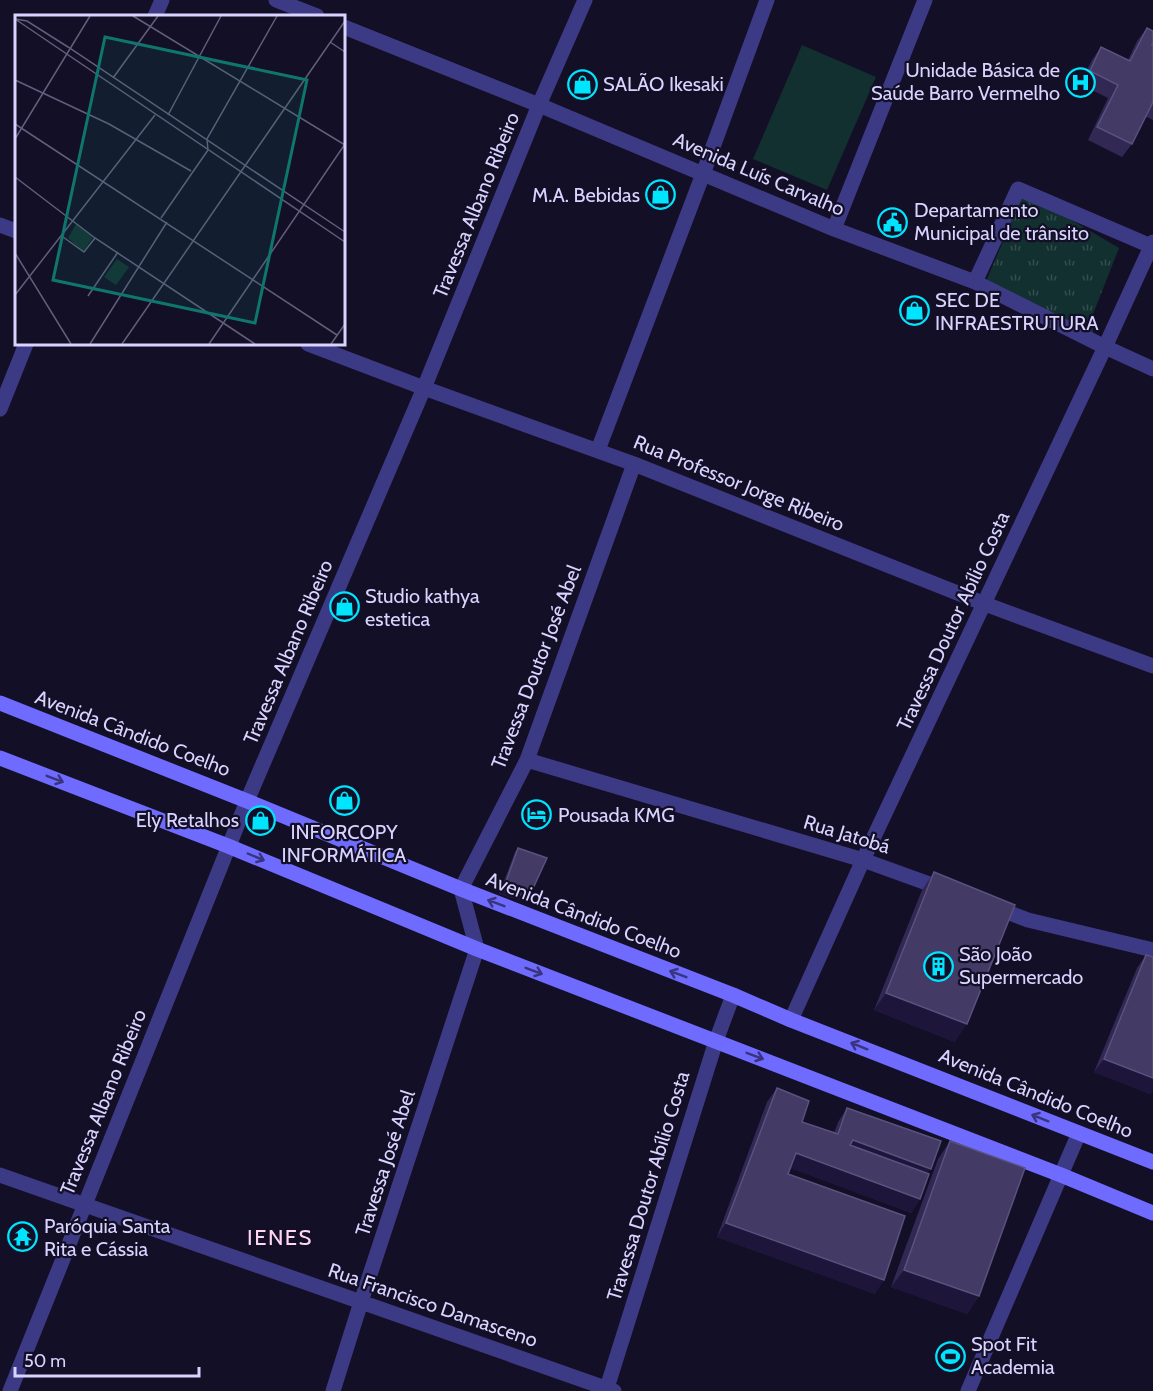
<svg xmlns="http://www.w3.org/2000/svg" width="1153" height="1391" font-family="Cabin,sans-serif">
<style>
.park{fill:url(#park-tufts)}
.pitch{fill:#12302f}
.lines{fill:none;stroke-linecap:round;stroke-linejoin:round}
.minor{stroke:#3d3a85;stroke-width:15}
.secondary{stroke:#6f6bff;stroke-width:15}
.wall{fill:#312854}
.shaded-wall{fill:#1d163a}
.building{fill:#433a66;stroke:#5a527e;stroke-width:1.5}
.oneway{stroke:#38347d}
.labels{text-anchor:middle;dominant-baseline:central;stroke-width:4.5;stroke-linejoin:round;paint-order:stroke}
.poi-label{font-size:20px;fill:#d9d4ff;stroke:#130f26;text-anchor:start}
.street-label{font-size:20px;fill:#d9d4ff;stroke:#130f26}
.quarter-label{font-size:22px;letter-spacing:1.5px;fill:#ffd6f0;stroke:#130f26}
.inset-road{fill:none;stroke:#625e7d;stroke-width:1.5}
.view{fill:#0f766e;fill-opacity:0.15;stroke:#0f766e;stroke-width:3}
.inset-edge{fill:none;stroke:#d9d4ff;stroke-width:3}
</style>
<defs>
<pattern id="park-tufts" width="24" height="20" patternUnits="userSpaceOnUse" patternTransform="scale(1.5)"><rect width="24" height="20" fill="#12302f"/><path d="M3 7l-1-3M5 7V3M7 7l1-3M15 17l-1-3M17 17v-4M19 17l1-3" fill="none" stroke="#344d4e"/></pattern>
</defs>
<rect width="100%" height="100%" fill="#130f26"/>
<path class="park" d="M1024 192 1119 248 1093 314V335L984 286Z"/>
<path class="pitch" d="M802 45 876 77 827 190 753 159Z"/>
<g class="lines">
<path class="minor" d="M276 0 317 16
M155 16 162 0
M344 27 539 105 834 229 975 282 1105 347 1153 369
M0 225 16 231
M834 229 925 0
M975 282 1018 189 1151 246
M308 344 424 388 634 464 985 604 1153 666
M0 409 26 344
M598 450 703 174 767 0
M527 760 863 860 946 890
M994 907 1028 920 1153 950
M791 1020 863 860 1105 347 1153 242
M0 1175 614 1391
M10 1391 247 801 424 388 539 105 585 0
M333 1391 361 1302 477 949 461 889 527 760 634 464
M606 1391 716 1041 733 995
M968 1391 1079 1133"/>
<path class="secondary" d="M0 703 247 801 461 889 733 995 791 1020 1153 1162
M0 758 228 846 477 949 1061 1175 1153 1213"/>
</g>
<path class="wall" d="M1147 28 1152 45H1153V120L1145 116 1132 144 1122 157 1088 140 1108 98 1080 84 1092 60 1101 47 1128 60 1137 41Z
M518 848 526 902 499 894 515 852Z
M934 872 955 1042 874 1010 922 890Z
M1146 955 1153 957V1090L1150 1094 1094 1072 1137 968Z
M777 1088 802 1122 834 1133 838 1122 847 1108 928 1173 920 1199 911 1213 791 1168 788 1174 875 1294 717 1237 767 1102Z
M950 1141 979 1296 967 1314 891 1287 938 1159Z"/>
<path class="shaded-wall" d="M503 890 529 897 526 902 499 894Z
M886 993 967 1024 955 1042 874 1010Z
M1104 1059 1153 1078V1090L1150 1094 1094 1072Z
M853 1140 931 1169 922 1182 844 1154Z
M796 1153 920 1199 911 1213 787 1167Z
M726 1223 884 1280 875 1294 717 1237Z
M904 1270 979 1296 967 1314 891 1287Z"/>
<path class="building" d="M1147 28 1153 31V42L1152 45H1153V102L1132 144 1097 127 1118 85 1090 71 1101 47 1130 61Z
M518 848 547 858 529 897 503 890Z
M934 872 1015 905 967 1024 886 993Z
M1146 955 1153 957V1078L1104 1059Z
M777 1088 809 1101 802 1122 838 1134 847 1108 941 1141 931 1169 853 1140 850 1145 929 1174 920 1199 796 1153 788 1174 905 1216 884 1280 726 1223Z
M950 1141 1025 1168 979 1296 904 1270Z"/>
<defs><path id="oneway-shaft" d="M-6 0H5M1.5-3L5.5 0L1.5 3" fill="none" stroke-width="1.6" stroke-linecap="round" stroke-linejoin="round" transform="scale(1.5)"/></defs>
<g class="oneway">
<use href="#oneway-shaft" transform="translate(55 779) rotate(21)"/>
<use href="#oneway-shaft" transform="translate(256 857) rotate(23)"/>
<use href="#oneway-shaft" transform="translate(496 903) rotate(-159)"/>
<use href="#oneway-shaft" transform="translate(534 971) rotate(21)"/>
<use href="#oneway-shaft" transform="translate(678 974) rotate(-159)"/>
<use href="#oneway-shaft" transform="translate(859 1046) rotate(-158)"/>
<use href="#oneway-shaft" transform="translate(755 1056) rotate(21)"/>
<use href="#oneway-shaft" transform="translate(1040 1118) rotate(-158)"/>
</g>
<defs>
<symbol id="hospital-ring" viewBox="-11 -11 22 22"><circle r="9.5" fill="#130f26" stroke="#00e5ff" stroke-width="1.5"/><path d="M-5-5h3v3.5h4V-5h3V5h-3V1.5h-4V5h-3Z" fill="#00e5ff"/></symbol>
<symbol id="shop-ring" viewBox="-11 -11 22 22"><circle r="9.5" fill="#130f26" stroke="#00e5ff" stroke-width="1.5"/><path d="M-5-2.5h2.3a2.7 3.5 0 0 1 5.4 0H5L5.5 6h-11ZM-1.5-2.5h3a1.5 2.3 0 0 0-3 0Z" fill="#00e5ff"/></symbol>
<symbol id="civic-ring" viewBox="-11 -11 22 22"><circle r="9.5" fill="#130f26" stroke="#00e5ff" stroke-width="1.5"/><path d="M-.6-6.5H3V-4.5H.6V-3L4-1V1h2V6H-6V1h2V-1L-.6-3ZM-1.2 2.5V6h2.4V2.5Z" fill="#00e5ff"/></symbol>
<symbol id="hotel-ring" viewBox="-11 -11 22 22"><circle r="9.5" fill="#130f26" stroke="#00e5ff" stroke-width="1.5"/><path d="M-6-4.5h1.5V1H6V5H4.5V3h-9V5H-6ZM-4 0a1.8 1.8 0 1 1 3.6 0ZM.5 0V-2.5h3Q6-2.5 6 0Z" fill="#00e5ff"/></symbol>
<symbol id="building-ring" viewBox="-11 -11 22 22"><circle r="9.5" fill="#130f26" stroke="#00e5ff" stroke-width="1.5"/><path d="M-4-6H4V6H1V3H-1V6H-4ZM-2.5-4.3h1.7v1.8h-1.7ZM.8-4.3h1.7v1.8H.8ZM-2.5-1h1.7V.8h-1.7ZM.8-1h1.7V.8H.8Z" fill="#00e5ff"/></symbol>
<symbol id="temple-ring" viewBox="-11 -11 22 22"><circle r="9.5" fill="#130f26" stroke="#00e5ff" stroke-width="1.5"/><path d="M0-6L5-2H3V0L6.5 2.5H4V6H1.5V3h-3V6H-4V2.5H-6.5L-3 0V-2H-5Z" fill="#00e5ff"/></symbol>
<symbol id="stadium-ring" viewBox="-11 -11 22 22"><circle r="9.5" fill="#130f26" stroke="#00e5ff" stroke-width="1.5"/><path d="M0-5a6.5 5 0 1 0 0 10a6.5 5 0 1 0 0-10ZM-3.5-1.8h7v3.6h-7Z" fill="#00e5ff"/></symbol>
</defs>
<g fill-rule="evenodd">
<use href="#hospital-ring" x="1064" y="66" width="33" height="33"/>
<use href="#shop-ring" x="566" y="68" width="33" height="33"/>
<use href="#shop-ring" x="644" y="178" width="33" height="33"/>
<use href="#civic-ring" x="876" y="206" width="33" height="33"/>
<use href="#shop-ring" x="898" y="294" width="33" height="33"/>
<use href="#shop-ring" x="328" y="590" width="33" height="33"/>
<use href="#shop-ring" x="328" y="784" width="33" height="33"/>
<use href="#hotel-ring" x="520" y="798" width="33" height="33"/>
<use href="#shop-ring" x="244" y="804" width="33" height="33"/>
<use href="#building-ring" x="922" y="950" width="33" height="33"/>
<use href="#temple-ring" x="6" y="1220" width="33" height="33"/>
<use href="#stadium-ring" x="934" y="1340" width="33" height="33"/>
</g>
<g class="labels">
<g class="poi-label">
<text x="1060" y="70" text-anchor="end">Unidade Básica de<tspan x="1060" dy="23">Saúde Barro Vermelho</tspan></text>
<text x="603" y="84">SALÃO Ikesaki</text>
<text x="640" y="195" text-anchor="end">M.A. Bebidas</text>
<text x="914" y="210">Departamento<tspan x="914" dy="23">Municipal de trânsito</tspan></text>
<text x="935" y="300">SEC DE<tspan x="935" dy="23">INFRAESTRUTURA</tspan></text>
<text x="365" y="596">Studio kathya<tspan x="365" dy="23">estetica</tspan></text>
<text x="558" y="815">Pousada KMG</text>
<text x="239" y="820" text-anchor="end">Ely Retalhos</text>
<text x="344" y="832" text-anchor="middle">INFORCOPY<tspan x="344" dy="23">INFORMÁTICA</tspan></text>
<text x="959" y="954">São João<tspan x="959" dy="23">Supermercado</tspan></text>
<text x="44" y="1226">Paróquia Santa<tspan x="44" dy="23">Rita e Cássia</tspan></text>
<text x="971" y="1344">Spot Fit<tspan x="971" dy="23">Academia</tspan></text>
</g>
<g class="street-label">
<text transform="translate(759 174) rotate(23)">Avenida Luís Carvalho</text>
<text transform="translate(476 205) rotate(-68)">Travessa Albano Ribeiro</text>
<text transform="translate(739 483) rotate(22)">Rua Professor Jorge Ribeiro</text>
<text transform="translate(953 621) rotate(-65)">Travessa Doutor Abílio Costa</text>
<text transform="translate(288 652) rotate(-67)">Travessa Albano Ribeiro</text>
<text transform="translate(536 667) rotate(-69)">Travessa Doutor José Abel</text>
<text transform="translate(133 733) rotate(21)">Avenida Cândido Coelho</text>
<text transform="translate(847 834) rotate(17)">Rua Jatobá</text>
<text transform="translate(584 915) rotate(21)">Avenida Cândido Coelho</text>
<text transform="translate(1036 1093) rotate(22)">Avenida Cândido Coelho</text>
<text transform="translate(103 1102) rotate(-68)">Travessa Albano Ribeiro</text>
<text transform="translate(385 1163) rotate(-72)">Travessa José Abel</text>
<text transform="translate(648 1186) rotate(-73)">Travessa Doutor Abílio Costa</text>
<text transform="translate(433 1305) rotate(19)">Rua Francisco Damasceno</text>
</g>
<g class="quarter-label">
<text x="280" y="1237">IENES</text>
</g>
</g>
<g transform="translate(15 15)">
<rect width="330" height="330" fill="#130f26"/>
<path d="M61 209 78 222 68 237 53 223Z" fill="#12302f"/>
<path d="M102 244 114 252 101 270 89 262Z" fill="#12302f"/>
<path class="inset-road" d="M118 1 330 130M0 4 330 227M0 4 12 6 53 32 330 217M315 27 330 37M98 63 143 1M0 65 94 109 176 156M153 100 206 1M0 109 322 320M0 124 75 1M0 162 80 223 240 329M146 203 193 135 192 124 262 1M48 222 69 237 80 223M0 238 56 329M0 280 140 100M73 281 103 237M75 329 152 207M107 329 330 6M194 329 330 129M316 329 330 309"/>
<path class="view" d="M90 22 292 65 240 308 38 265Z"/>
<rect width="330" height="330" class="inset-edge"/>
</g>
<path d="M15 1367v9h184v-9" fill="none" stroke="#d9d4ff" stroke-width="3"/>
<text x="24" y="1367" font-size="18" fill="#d9d4ff" stroke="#130f26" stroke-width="4.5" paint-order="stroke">50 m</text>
</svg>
